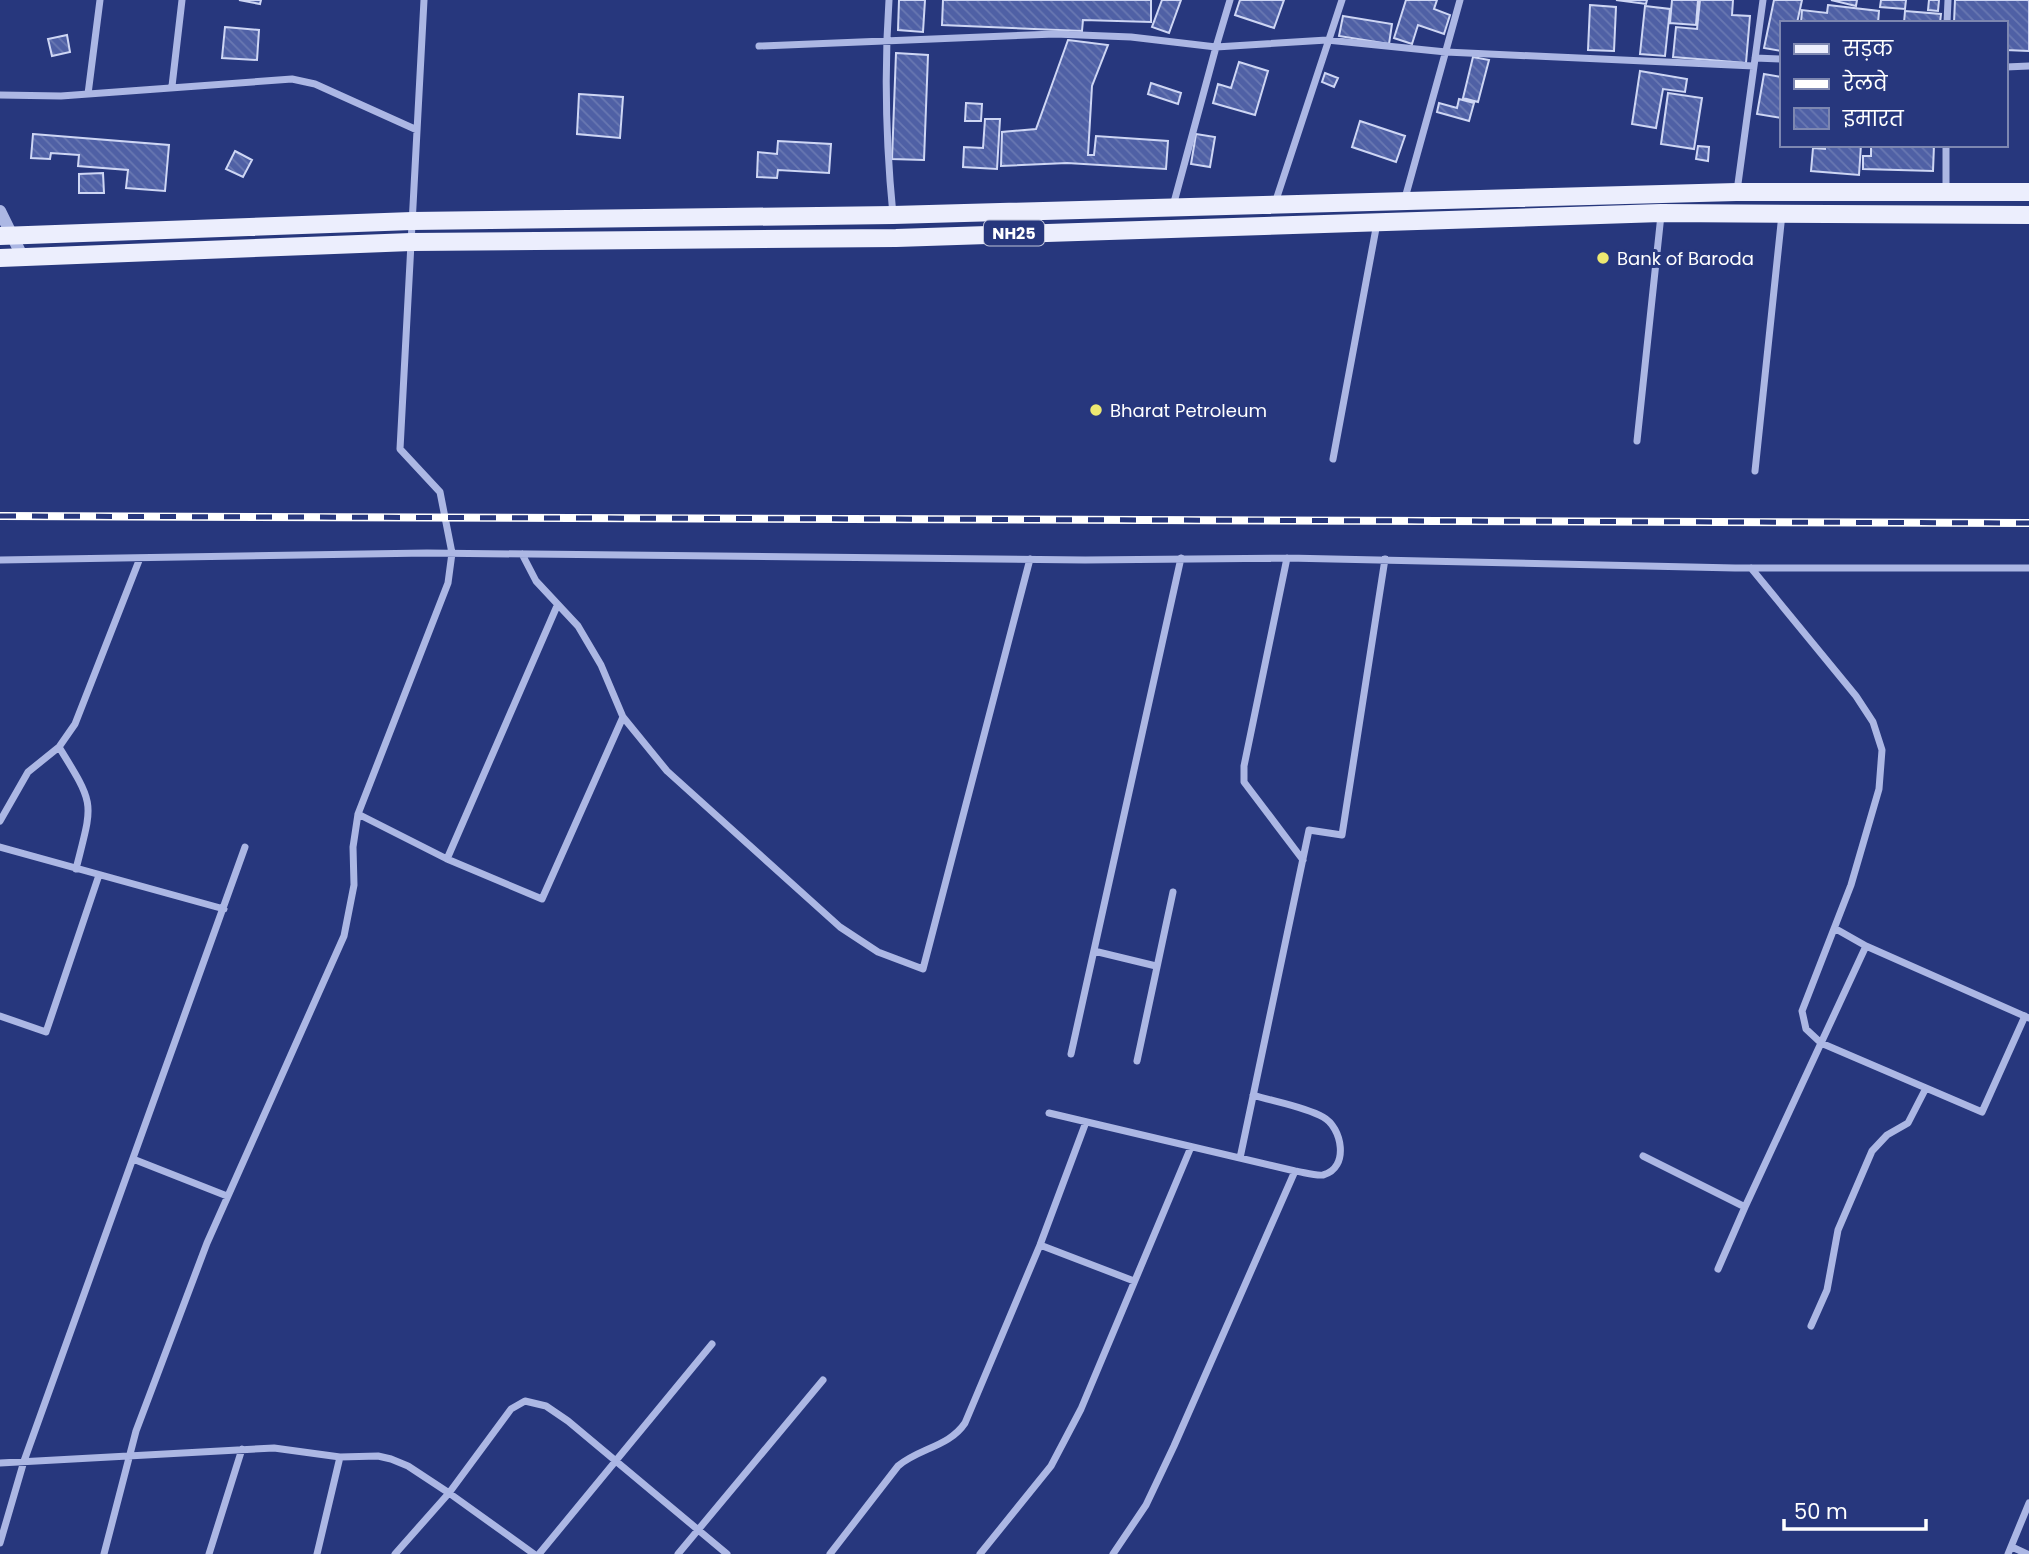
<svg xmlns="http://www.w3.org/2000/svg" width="2029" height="1554" font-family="Poppins,'Noto Sans Devanagari',sans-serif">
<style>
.building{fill:url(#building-back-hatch);stroke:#ced6f4;stroke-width:2}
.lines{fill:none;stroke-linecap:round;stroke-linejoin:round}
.minor{stroke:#acb7e4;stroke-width:7}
.tertiary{stroke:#acb7e4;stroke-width:12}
.primary{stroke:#eceefd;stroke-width:18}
.rail-casing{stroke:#fff;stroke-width:8}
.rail{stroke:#27377d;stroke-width:5;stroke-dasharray:16;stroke-linecap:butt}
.poi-dot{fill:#ede871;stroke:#27377d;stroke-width:2.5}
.labels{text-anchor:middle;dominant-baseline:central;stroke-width:6;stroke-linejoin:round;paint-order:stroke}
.shield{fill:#27377d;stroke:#bec3d8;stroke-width:2}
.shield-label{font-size:16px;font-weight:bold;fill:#fff}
.poi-label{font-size:18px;fill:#fff;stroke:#27377d;text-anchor:start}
</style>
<defs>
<pattern id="building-back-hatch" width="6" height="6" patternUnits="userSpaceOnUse" patternTransform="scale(1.75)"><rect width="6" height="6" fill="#4f60a5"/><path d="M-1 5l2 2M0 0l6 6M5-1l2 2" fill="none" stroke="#6978b2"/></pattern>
</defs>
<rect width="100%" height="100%" fill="#27377d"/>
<path class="building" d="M239 0H261L260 4Z
M899 0H925L923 32 898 30Z
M943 0H1151V22L1083 20 1082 31 942 25Z
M1162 0H1181L1169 33 1152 27Z
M1240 0H1284L1274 28 1235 15Z
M1406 0H1437L1434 9 1450 15 1444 34 1418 25 1412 44 1394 38Z
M1616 0H1647L1646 4Z
M1672 0H1698L1696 25 1670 23Z
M1700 0H1733L1732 15 1750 16 1746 63 1673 57 1676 27 1697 29Z
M1774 0H1802L1797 23H1782V51L1764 48Z
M1831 0H1857L1856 6Z
M1881 0H1906L1905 9 1880 7Z
M1929 0H1939L1938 11 1928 10Z
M1955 0H2029V51L2006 50V23H1954Z
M1590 5 1616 7 1614 51 1588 50Z
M1828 5 1879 11 1878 23H1801L1802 10 1827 13Z
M1645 6 1670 9 1665 56 1640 54Z
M1905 11 1941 14 1940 23H1904Z
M1343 16 1392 24 1389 44 1339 36Z
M225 27 259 30 257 60 222 58Z
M67 35 70 52 52 56 48 39Z
M1068 40 1108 45 1092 86 1088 155H1094L1096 136 1168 141 1166 169 1067 163 1001 166 1002 132 1036 129Z
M896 53 928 55 924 160 892 159Z
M1473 57 1489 60 1478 102 1463 98Z
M1239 62 1268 71 1255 115 1213 103 1218 84 1231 88Z
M1640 71 1687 79 1685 92 1663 89 1656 128 1632 124Z
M1325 73 1338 78 1334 87 1322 82Z
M1764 74 1782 77V118L1757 114Z
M1151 83 1181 93 1178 104 1148 94Z
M1668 93 1702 98 1694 149 1661 144Z
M579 94 623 97 620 138 577 134Z
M1459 99 1474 103 1469 121 1437 112 1439 103 1457 108Z
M966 103 982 104 981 121H965Z
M985 119H1000L997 169 963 167 964 147 983 148Z
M1360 121 1405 136 1396 162 1352 147Z
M33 134 169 145 165 191 126 188 128 170 78 166 79 155 51 153 50 159 31 158Z
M1196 134 1215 137 1210 167 1191 164Z
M778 141 831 144 829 173 778 170 777 178 757 177 758 152 777 154Z
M1825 145H1861L1859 175 1811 171 1813 148 1825 149Z
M1871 145H1934L1933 171 1863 169V156H1871Z
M1698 146 1709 147 1708 161 1696 159Z
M235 151 252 160 243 177 226 169Z
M103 173 104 193H79V174Z"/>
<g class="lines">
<path class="minor" d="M889 0C884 72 886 144 893 215
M1230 0 1216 47 1327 40 1446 52 1754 66 1737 191
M1947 23 1948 0
M759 46 1055 34 1131 37 1216 47 1173 206
M1755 58 1782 59
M1754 66 1763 0
M2006 67 2029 66
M172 86 182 0
M88 94 100 0
M0 95 61 96 292 79 315 84 417 130
M1946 190V145
M1405 198 1460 0
M1275 203 1342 0
M1637 441 1661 215
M1333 459 1377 223
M1755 471 1782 214
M522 554 536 581 578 626 601 665 623 717 667 771 840 927 878 952 923 969 1030 559
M1287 558 1244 766V782L1303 860
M0 560 427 553 1085 560 1287 558 1735 568H2029
M1751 568 1856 696 1873 722 1882 750 1879 789 1851 885 1802 1011 1806 1029 1821 1043 1982 1112 2025 1016
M59 747C96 807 93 801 76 869
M358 814 447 859 542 899 623 717
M0 821 28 772 59 747 75 724 140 558
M0 847 224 909
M447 859 557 606
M1836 929 1866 946
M1094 951 1156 966
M0 1016 46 1032 99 875
M1071 1054 1181 558
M1137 1061 1173 892
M1049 1113 1295 1171C1303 1172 1315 1176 1323 1175 1350 1168 1342 1127 1323 1117 1303 1106 1275 1102 1253 1095
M1643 1156 1745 1207 1866 946 2029 1018
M1240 1158 1309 830 1342 835 1385 559
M133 1159 227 1196
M1040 1245 1134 1281
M1718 1269 1745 1207
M1811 1326 1827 1290 1838 1230 1872 1151 1887 1135 1908 1123 1926 1088
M0 1463 274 1448 340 1457 378 1456 391 1459 408 1466 449 1493 511 1409 525 1401 546 1406 568 1421 727 1554
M0 1543 24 1461 245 847
M2012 1547 2027 1554
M104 1554 136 1431 207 1243 344 936 354 885 353 847 358 814 448 583 452 553 440 492 400 449 424 0
M209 1554 242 1449
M317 1554 340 1457
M395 1554 449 1493 534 1554
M539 1554 712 1344
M678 1554 823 1380
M830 1554 898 1466C919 1448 949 1447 965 1423L1040 1245 1086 1122
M980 1554 1051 1466 1081 1409 1191 1147
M1113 1554 1146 1505 1174 1446 1295 1171
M2008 1554 2029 1503"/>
<path class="tertiary" d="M0 211 23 258"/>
<path class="primary" d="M0 236 412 221 893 215 1736 192H2029
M0 258 411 242 896 238 1661 213 2029 215"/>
<defs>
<path id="rail" d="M0 516 2029 523"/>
</defs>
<use href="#rail" class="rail-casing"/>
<use href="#rail" class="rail"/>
</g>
<g class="poi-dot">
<circle cx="1603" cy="258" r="7"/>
<circle cx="1096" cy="410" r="7"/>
</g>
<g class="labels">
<rect class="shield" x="984" y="220.5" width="60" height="25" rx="5"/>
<g class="shield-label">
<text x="1014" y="233">NH25</text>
</g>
<g class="poi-label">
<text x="1617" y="258">Bank of Baroda</text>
<text x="1110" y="410">Bharat Petroleum</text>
</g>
</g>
<rect x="1780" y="21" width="228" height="126" fill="#27377d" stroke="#7d87b1" stroke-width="2"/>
<rect x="1794" y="44" width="35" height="10" fill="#eceefd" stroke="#7d87b1" stroke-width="2"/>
<text x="1843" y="56" font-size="21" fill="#ffffff">सड़क</text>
<rect x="1794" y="79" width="35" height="10" fill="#ffffff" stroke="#7d87b1" stroke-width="2"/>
<text x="1843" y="91" font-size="21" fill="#ffffff">रेलवे</text>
<rect x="1794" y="108" width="35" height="21" fill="url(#building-back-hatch)" stroke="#7d87b1" stroke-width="2"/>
<text x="1843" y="126" font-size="21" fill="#ffffff">इमारत</text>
<path d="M1784 1519v10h142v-10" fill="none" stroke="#ffffff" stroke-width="3.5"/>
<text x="1794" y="1519" font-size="21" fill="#ffffff" stroke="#27377d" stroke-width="5" paint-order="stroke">50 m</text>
</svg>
